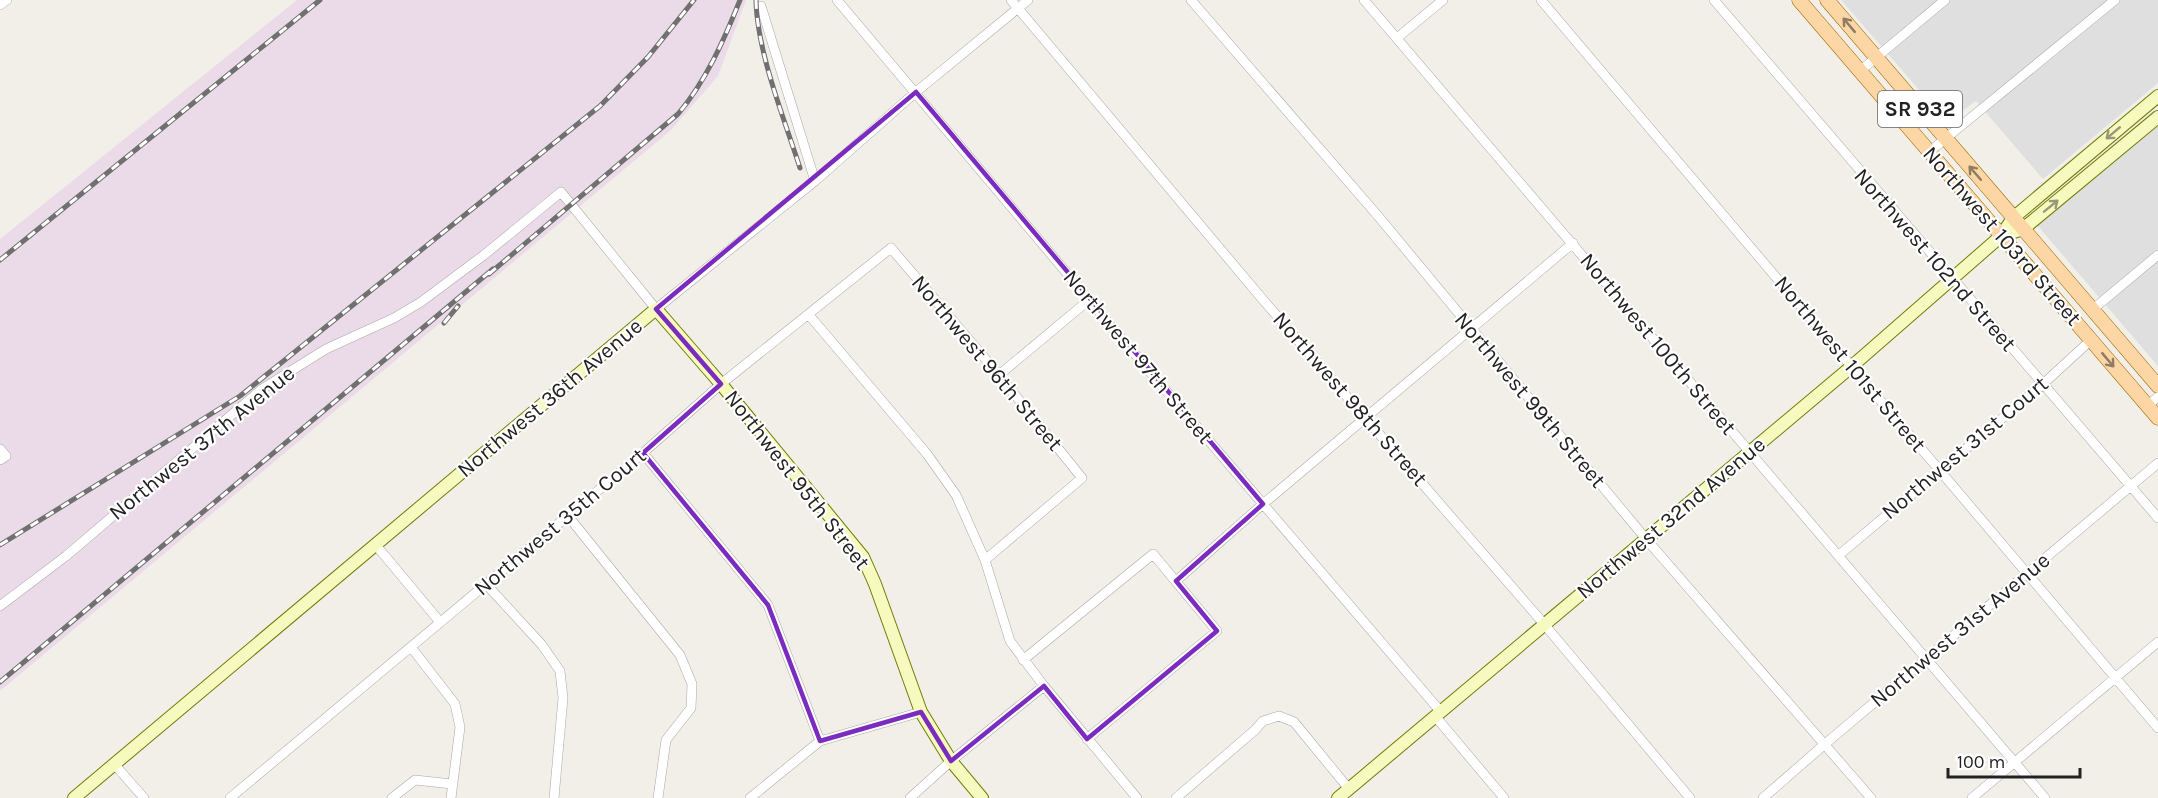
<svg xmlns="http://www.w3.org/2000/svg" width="2158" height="798" font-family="Karla,sans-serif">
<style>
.residential{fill:#e0dfdf}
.industrial{fill:#ebdbe8}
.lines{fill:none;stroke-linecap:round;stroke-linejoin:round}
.street-casing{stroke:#a9a9a9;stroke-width:10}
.secondary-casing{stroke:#707d05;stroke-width:14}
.primary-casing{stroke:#a06b00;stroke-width:15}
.street{stroke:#fff;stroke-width:9}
.secondary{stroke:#f7fabf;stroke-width:12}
.primary{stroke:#fcd6a4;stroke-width:14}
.rail-casing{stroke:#707070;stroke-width:5}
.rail{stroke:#fff;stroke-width:3;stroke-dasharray:9;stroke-linecap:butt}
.oneway{stroke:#8f7c63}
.oneway2{stroke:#979978}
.marked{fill:none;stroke:#7b2cbf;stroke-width:4.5;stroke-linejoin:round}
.labels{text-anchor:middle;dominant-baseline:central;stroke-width:4.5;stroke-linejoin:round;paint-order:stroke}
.shield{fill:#fff;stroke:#646464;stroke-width:1.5}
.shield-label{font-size:21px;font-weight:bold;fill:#222}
.street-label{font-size:22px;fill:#222;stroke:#fff}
</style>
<rect width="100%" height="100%" fill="#f2efe9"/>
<path class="residential" d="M1841 0H2158V83L2043 179 1976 101 1947 122Z
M2158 126V366L2037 225Z"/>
<path class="industrial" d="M297 0H746L718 76 670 131 0 691V239Z"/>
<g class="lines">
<defs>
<path id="street" d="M837 0 1156 379 1441 712
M1011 0 1264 301 1544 624 1690 798
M1191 0 1378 216 1646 539 1871 798
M1364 0 2045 798
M1541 0 2158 728
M1714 0 2158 518
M0 5 7 0
M761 6 815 181
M1397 38 1443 0
M1860 71 1945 0
M1929 152 2115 0
M2092 310 2158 255
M809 315 927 454 956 495 985 560 1010 641 1044 686 1137 798
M999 375 1089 300
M2147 406 2158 397
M0 449 6 456 0 460
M643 453 768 605 820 741
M568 516 680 655 692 684 691 708 666 740 658 798
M375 544 440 622
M1839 555 2042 385 2091 340
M1176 581 1263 504 1573 243
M486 584 542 645 560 671 563 698 554 798
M0 606 66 556 262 389 326 349 394 318 421 302 484 255 561 192 656 309 815 181 916 92 1028 0
M411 647 455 704 460 727 451 798
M1023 660 1153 554 1217 631 1087 739
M1435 716 1504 798
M115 765 144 798
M230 798 643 453 721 384 891 248 999 375 1082 478 985 560
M392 798 415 780 452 784
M750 798 820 741 921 712
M910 798 951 761 1044 686
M1176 798 1255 730 1263 721 1279 716 1294 722 1349 789
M1763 798 1825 744 2158 463
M1972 798 2158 642"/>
<path id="secondary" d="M2001 236 2023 229 2158 117
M74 798 656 309 721 384 863 557 875 584 921 712 951 761 982 798
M1338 798 1851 367 2001 236 2013 218 2158 96"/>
<path id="primary" d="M1799 0 2158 418
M1827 0 2158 386"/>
</defs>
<use href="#street" class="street-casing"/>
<use href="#secondary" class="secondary-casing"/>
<use href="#primary" class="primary-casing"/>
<use href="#street" class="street"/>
<use href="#secondary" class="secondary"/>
<use href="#primary" class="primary"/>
<defs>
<path id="rail" d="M756 0C757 52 784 118 800 168
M0 260 320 0
M489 274 678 114C706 81 724 40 740 0
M444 323 458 306
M0 545 240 396 600 106 648 57 694 0
M0 682 493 269"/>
</defs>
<use href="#rail" class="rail-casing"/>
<use href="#rail" class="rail"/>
</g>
<defs><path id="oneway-shaft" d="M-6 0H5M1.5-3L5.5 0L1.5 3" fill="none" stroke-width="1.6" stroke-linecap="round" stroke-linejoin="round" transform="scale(1.5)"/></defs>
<g class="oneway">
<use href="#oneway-shaft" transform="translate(1849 25) rotate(-130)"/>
<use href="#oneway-shaft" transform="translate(1975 173) rotate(-131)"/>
<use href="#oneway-shaft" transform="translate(2108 360) rotate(50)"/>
</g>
<g class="oneway2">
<use href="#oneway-shaft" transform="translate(2113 133) rotate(140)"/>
<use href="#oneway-shaft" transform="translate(2051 206) rotate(-39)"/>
</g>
<path class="marked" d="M916 92 1263 504 1176 581 1217 631 1087 739 1044 686 951 761 921 712 820 741 768 605 643 453 721 384 656 309Z"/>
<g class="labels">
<rect class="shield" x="1878" y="91" width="84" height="36" rx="4.5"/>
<g class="shield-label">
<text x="1920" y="109">SR 932</text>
</g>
<g class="street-label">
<text transform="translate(2002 236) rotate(49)">Northwest 103rd Street</text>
<text transform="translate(1935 260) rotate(49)">Northwest 102nd Street</text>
<text transform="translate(1658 344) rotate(50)">Northwest 100th Street</text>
<text transform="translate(1138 357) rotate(50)">Northwest 97th Street</text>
<text transform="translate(987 363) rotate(50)">Northwest 96th Street</text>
<text transform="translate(1850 364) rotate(50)">Northwest 101st Street</text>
<text transform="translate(550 398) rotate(-40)">Northwest 36th Avenue</text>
<text transform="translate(1350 399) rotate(49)">Northwest 98th Street</text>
<text transform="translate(1530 400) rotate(50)">Northwest 99th Street</text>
<text transform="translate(202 443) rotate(-39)">Northwest 37th Avenue</text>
<text transform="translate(1965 448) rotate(-40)">Northwest 31st Court</text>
<text transform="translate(797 480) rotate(52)">Northwest 95th Street</text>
<text transform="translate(1671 518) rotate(-40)">Northwest 32nd Avenue</text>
<text transform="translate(560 522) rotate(-40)">Northwest 35th Court</text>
<text transform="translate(1960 630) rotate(-40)">Northwest 31st Avenue</text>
</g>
</g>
<path d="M1948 768v9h132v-9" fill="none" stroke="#222222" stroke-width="3"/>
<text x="1957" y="768" font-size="18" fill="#222222" stroke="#ffffff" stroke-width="4.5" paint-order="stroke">100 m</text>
</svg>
